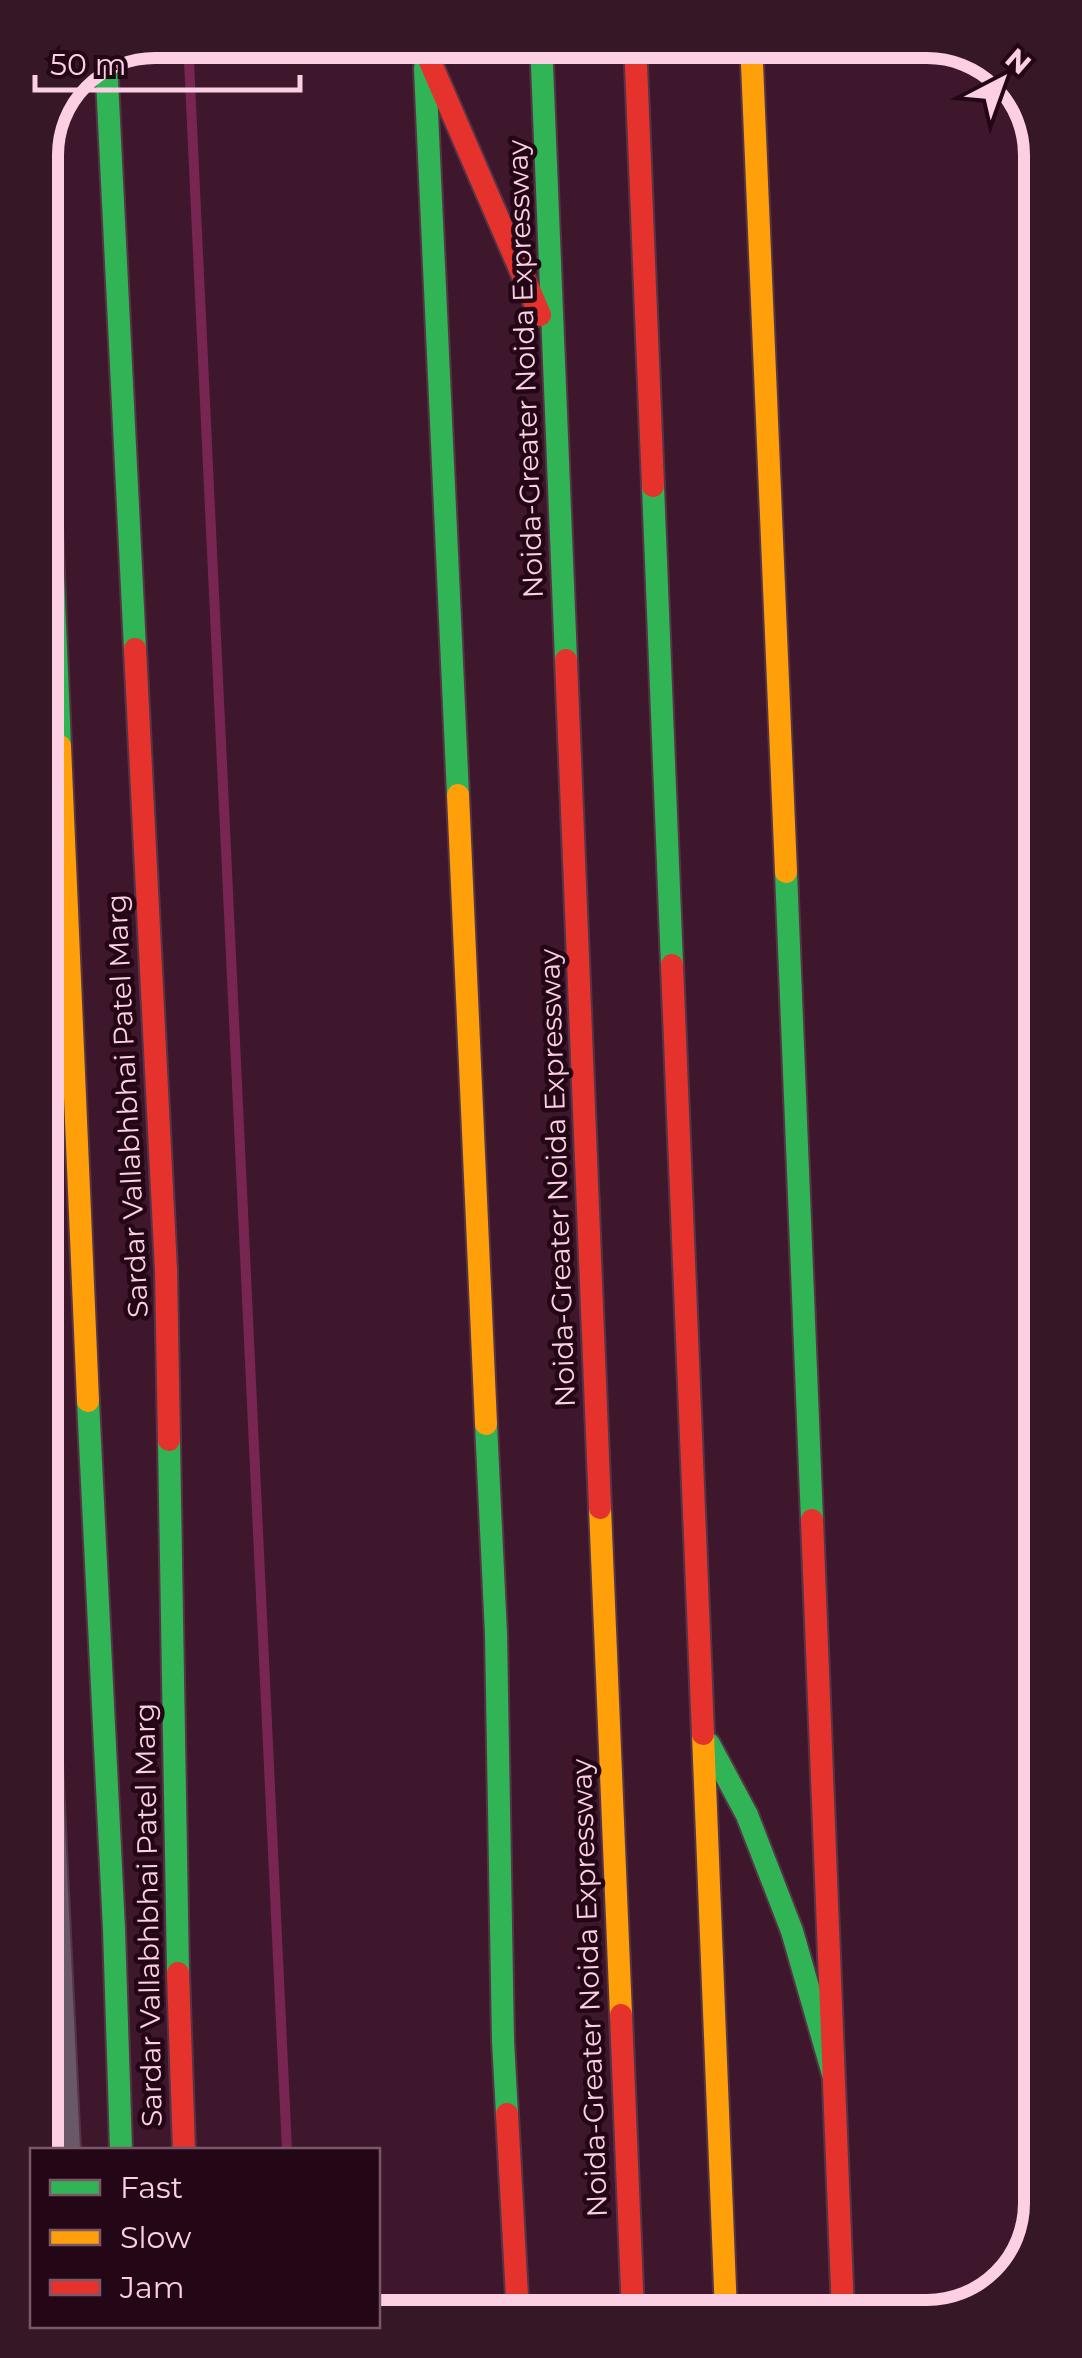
<svg xmlns="http://www.w3.org/2000/svg" width="1082" height="2358" font-family="Montserrat,sans-serif">
<style>
.lines{fill:none;stroke-linecap:round;stroke-linejoin:round}
.stream{stroke:#792552;stroke-width:10}
.street-casing{stroke:#553445;stroke-width:34}
.fast-casing{stroke:#553445;stroke-width:26}
.slow-casing{stroke:#553445;stroke-width:26}
.jam-casing{stroke:#553445;stroke-width:26}
.street{stroke:#685868;stroke-width:30}
.fast{stroke:#30b455;stroke-width:22}
.slow{stroke:#ff9f0a;stroke-width:22}
.jam{stroke:#e5322d;stroke-width:22}
.labels{text-anchor:middle;dominant-baseline:central;stroke-width:9;stroke-linejoin:round;paint-order:stroke}
.street-label{font-size:28px;fill:#fcd0e2;stroke:#240716}
.rim{fill:none;stroke:#fcd0e2;stroke-width:12}
</style>
<rect width="100%" height="100%" fill="#3e172d"/>
<g class="lines">
<path class="stream" d="M188 40 287 2150"/>
<defs>
<path id="street" d="M45 1719 65 2150"/>
<path id="fast" d="M541 40 566 660
M106 60 135 649
M425 68 458 795
M41 281 60 746
M653 486 672 965
M786 872 812 1520
M88 1401 114 1929 121 2150
M486 1424 496 1634 503 2041 507 2114
M169 1440 178 1973
M709 1744 747 1815 792 1931 833 2074"/>
<path id="slow" d="M751 40 786 872
M60 746 88 1401
M458 795 486 1424
M600 1508 621 2015
M703 1734 726 2313"/>
<path id="jam" d="M635 40 653 486
M425 50 540 315
M135 649 166 1270 169 1440
M566 660 600 1508
M672 965 703 1734
M812 1520 843 2313
M178 1973 184 2150
M621 2015 633 2314
M507 2114 518 2315"/>
</defs>
<use href="#street" class="street-casing"/>
<use href="#fast" class="fast-casing"/>
<use href="#slow" class="slow-casing"/>
<use href="#jam" class="jam-casing"/>
<use href="#street" class="street"/>
<use href="#fast" class="fast"/>
<use href="#slow" class="slow"/>
<use href="#jam" class="jam"/>
</g>
<g class="labels">
<g class="street-label">
<text transform="translate(525 369) rotate(-92)">Noida-Greater Noida Expressway</text>
<text transform="translate(127 1106) rotate(-93)">Sardar Vallabhbhai Patel Marg</text>
<text transform="translate(557 1178) rotate(-92)">Noida-Greater Noida Expressway</text>
<text transform="translate(148 1915) rotate(-91)">Sardar Vallabhbhai Patel Marg</text>
<text transform="translate(589 1988) rotate(-92)">Noida-Greater Noida Expressway</text>
</g>
</g>
<path d="M0 0H1082V2358H0ZM155 58H927A97 97 0 0 1 1024 155V2203A97 97 0 0 1 927 2300H155A97 97 0 0 1 58 2203V155A97 97 0 0 1 155 58Z" fill="#351726" fill-rule="evenodd"/>
<path class="rim" d="M155 58H927A97 97 0 0 1 1024 155V2203A97 97 0 0 1 927 2300H155A97 97 0 0 1 58 2203V155A97 97 0 0 1 155 58Z"/>
<rect x="30" y="2148" width="350" height="180" fill="#240716" stroke="#7a5768" stroke-width="2.5"/>
<rect x="50" y="2180" width="50" height="15" fill="#30b455" stroke="#7a5768" stroke-width="2.5"/>
<text x="120" y="2198" font-size="30" fill="#fcd0e2">Fast</text>
<rect x="50" y="2230" width="50" height="15" fill="#ff9f0a" stroke="#7a5768" stroke-width="2.5"/>
<text x="120" y="2248" font-size="30" fill="#fcd0e2">Slow</text>
<rect x="50" y="2280" width="50" height="15" fill="#e5322d" stroke="#7a5768" stroke-width="2.5"/>
<text x="120" y="2298" font-size="30" fill="#fcd0e2">Jam</text>
<g transform="translate(1002 80) rotate(41)" stroke="#240716" stroke-width="8" paint-order="stroke">
<path d="M0-8L18 38L0 25L-18 38Z" fill="#fcd0e2"/>
<text y="-15" font-size="28" font-weight="bold" text-anchor="middle" fill="#fcd0e2">N</text>
</g>
<path d="M35 75v15h265v-15" fill="none" stroke="#fcd0e2" stroke-width="5"/>
<text x="50" y="75" font-size="30" fill="#fcd0e2" stroke="#240716" stroke-width="8" paint-order="stroke">50 m</text>
</svg>
